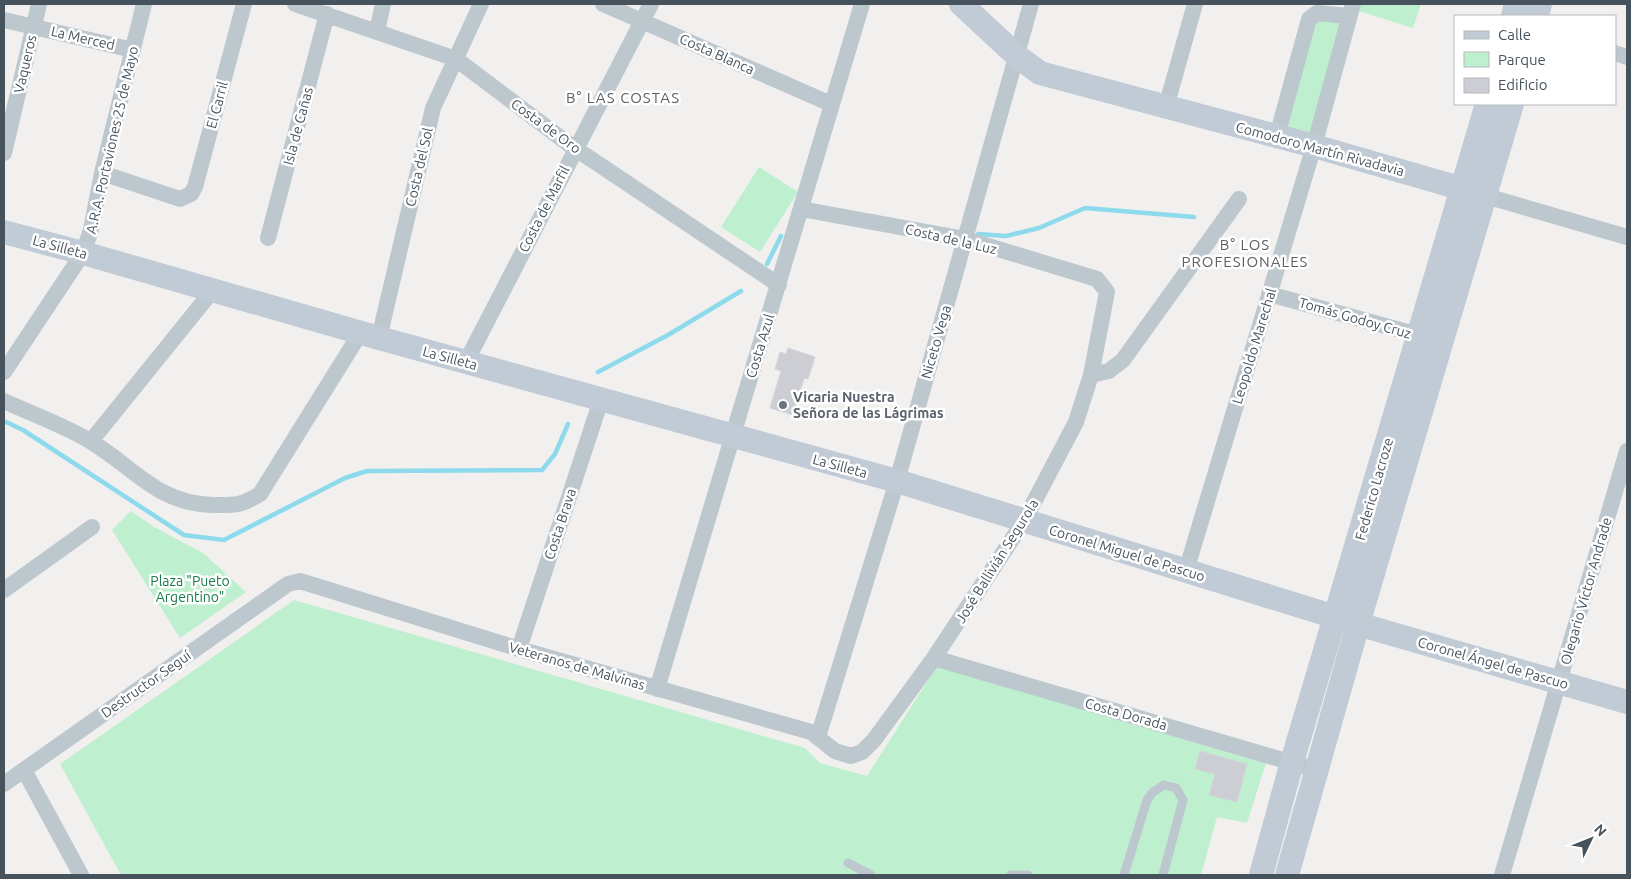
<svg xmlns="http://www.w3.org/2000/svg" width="1631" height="879" font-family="Ubuntu,sans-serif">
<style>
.green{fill:#beefcf}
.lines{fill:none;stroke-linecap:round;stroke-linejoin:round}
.stream{stroke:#8cdaeb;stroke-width:4.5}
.building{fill:#ccced4;stroke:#d3d5da}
.lane{stroke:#bdc7ce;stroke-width:9}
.street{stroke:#bdc7ce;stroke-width:16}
.secondary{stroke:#c0cbd6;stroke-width:24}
.worship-dot{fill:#6b7280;stroke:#fff;stroke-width:2}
.labels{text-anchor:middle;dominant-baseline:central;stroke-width:5;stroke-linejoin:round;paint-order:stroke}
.street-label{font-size:14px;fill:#47535c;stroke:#fff}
.worship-label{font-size:14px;font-weight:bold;fill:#5b616d;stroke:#fff;text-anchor:start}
.park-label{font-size:14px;fill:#187d48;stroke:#fff}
.neighbourhood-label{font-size:15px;letter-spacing:1px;fill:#5c6064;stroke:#fff}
</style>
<rect width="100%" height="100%" fill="#f2efef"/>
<path class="green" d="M1361 4H1421L1413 28 1359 11Z
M1317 21H1346L1313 143 1281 134Z
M759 167 798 192 760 252 721 227Z
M131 511 154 527 203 553 246 592 180 638 112 530Z
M294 600 805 748 820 763 867 776 937 666 1266 763 1247 823 1217 817 1201 875H121L60 764Z"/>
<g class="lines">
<path class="stream" d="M978 234 1006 236 1039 228 1085 208 1194 217
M767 264 781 236
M598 372 668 335 741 291
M4 421 23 430 184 535 224 540 345 478 367 471 542 470 555 454 568 424"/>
</g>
<path class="building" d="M788 348 815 357 808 379 804 378 793 415 770 408 781 371 775 369 780 352 786 354Z
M1200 751 1247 764 1237 802 1209 795 1215 774 1195 769Z"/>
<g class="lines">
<path class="lane" d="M848 863 871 875
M1011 875H1028
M1124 875 1147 800 1153 792 1164 785 1176 788 1183 800 1163 875"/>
<path class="street" d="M295 4 456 59 570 145 779 285
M603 4 831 104
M4 20 133 50
M377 31 383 4
M1615 53 1627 57
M1166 107 1195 4
M1277 136 1309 19 1317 13 1349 16
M4 153 39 4
M102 173 180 199 191 194 195 187 244 4
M1486 196 1627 237
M268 238 327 14
M1269 294 1429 338
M379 338 433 108 481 4
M466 362 651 4
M4 372 83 253 91 230 102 173 144 4
M1091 375 1109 371 1123 360 1239 199
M4 401C32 414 63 425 90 441 134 467 157 504 213 505 236 505 240 506 260 494L361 332
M91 441 213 290
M1186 571 1314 146 1353 4
M4 590 92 527
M519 649 601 400
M934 658 1317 770
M657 689 862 4
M818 737 897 481 1031 4
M24 770 81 875
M4 784 288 584 300 581 519 649 811 732 835 751 851 756 862 752 874 740 934 658 1024 521 1076 422 1091 375 1107 292 1097 279 965 239 801 209
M1502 875 1627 451"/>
<path class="secondary" d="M961 4 1017 56 1040 73 1314 146 1477 193
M1513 16 1516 4
M1537 16 1540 4
M4 232 83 253 379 338 897 481 1358 624 1627 702
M1261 875 1292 762 1487 104
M1287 875 1358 624 1512 104"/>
</g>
<circle class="worship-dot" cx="783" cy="405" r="5"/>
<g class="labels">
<g class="street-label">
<text transform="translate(83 38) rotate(13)">La Merced</text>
<text transform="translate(717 54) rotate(24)">Costa Blanca</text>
<text transform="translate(25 64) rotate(-77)">Vaqueros</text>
<text transform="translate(217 105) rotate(-75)">El Carril</text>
<text transform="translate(298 126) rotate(-75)">Isla de Cañas</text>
<text transform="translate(546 126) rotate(36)">Costa de Oro</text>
<text transform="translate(112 140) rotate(-77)">A.R.A. Portaviones 25 de Mayo</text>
<text transform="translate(1320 149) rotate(15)">Comodoro Martín Rivadavia</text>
<text transform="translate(419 167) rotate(-77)">Costa del Sol</text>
<text transform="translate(544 209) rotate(-63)">Costa de Marfil</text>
<text transform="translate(951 239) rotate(13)">Costa de la Luz</text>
<text transform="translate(60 247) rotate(15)">La Silleta</text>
<text transform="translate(1355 318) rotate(16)">Tomás Godoy Cruz</text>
<text transform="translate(936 342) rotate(-74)">Niceto Vega</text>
<text transform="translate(760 346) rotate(-73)">Costa Azul</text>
<text transform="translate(1254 346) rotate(-73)">Leopoldo Marechal</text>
<text transform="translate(450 358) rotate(15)">La Silleta</text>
<text transform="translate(840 466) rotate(15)">La Silleta</text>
<text transform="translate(1374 489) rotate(-74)">Federico Lacroze</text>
<text transform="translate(560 524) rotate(-72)">Costa Brava</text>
<text transform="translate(1127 553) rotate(17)">Coronel Miguel de Pascuo</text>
<text transform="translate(997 561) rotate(-58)">José Ballivián Segurola</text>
<text transform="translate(1586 591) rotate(-74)">Olegario Víctor Andrade</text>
<text transform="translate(1493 663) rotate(16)">Coronel Ángel de Pascuo</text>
<text transform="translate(577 666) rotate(16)">Veteranos de Malvinas</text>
<text transform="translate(146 684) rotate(-35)">Destructor Seguí</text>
<text transform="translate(1126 714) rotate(16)">Costa Dorada</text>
</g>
<g class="worship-label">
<text x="793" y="397">Vicaria Nuestra<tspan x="793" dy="16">Señora de las Lágrimas</tspan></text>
</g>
<g class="park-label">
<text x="190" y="581">Plaza "Pueto<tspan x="190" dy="16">Argentino"</tspan></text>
</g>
<g class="neighbourhood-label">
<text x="623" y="97">B° LAS COSTAS</text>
<text x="1245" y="244">B° LOS<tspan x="1245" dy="17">PROFESIONALES</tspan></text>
</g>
</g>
<rect width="1631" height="879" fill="none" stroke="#47535c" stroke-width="10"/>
<rect x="1454" y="15" width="162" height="90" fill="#ffffff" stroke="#b5babe"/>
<rect x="1464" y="31" width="25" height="8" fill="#c0cbd6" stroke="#b5babe"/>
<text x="1498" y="40" font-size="15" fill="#47535c">Calle</text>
<rect x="1464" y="52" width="25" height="15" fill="#beefcf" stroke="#b5babe"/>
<text x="1498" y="65" font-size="15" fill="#47535c">Parque</text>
<rect x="1464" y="78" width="25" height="15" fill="#ccced4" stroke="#b5babe"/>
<text x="1498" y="90" font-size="15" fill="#47535c">Edificio</text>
<g transform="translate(1591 839) rotate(47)" stroke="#ffffff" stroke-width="4" paint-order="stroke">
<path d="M0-4L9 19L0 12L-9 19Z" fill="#47535c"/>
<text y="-8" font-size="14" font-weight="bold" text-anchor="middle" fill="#47535c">N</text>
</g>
</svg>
